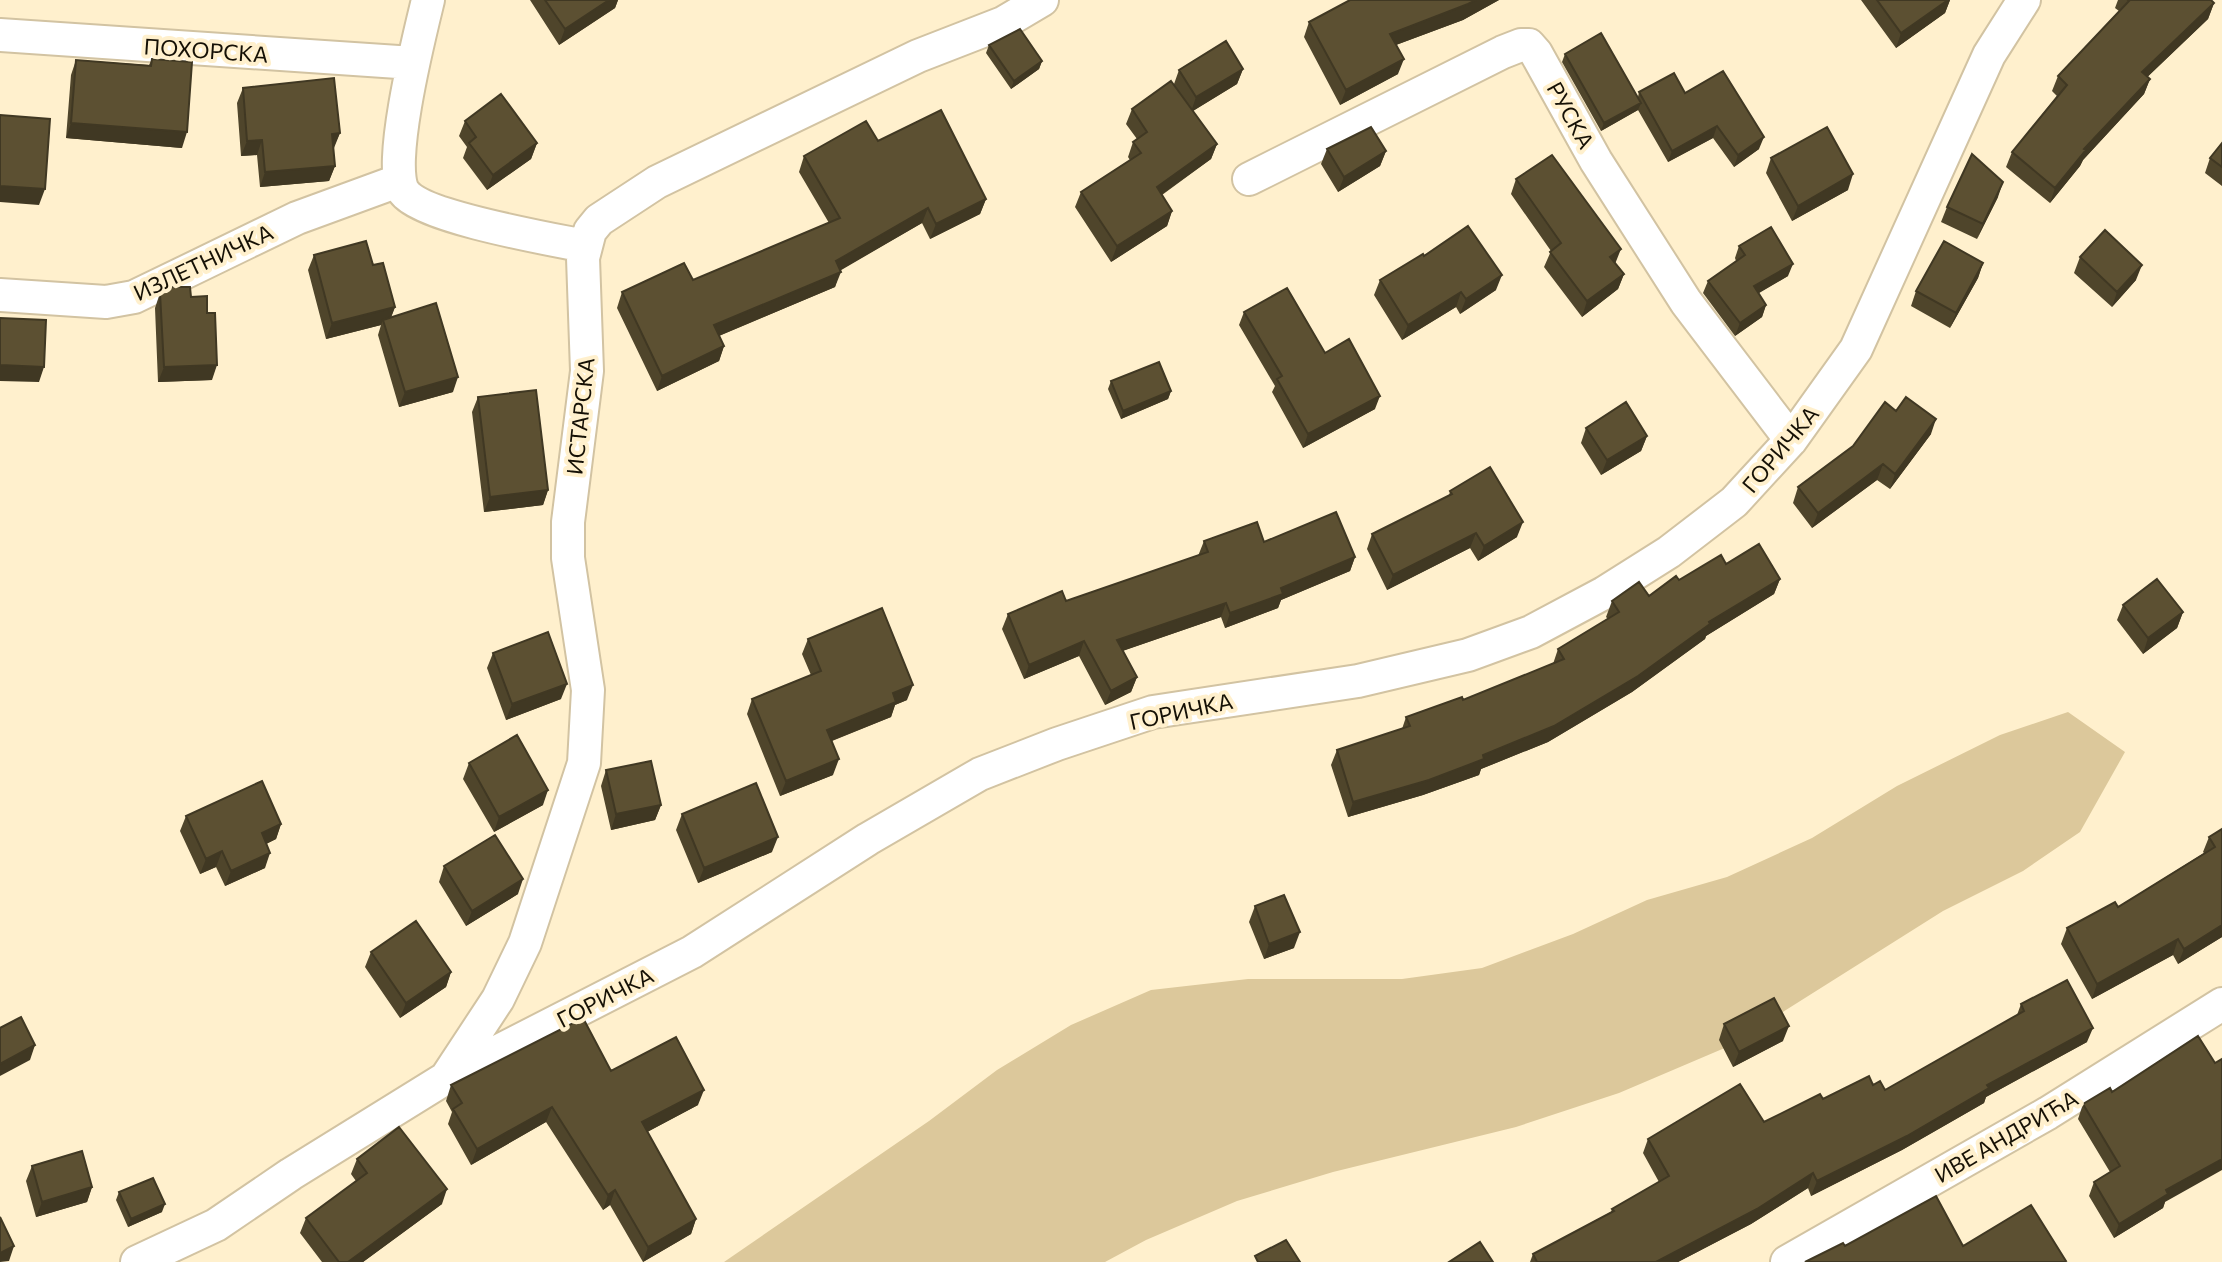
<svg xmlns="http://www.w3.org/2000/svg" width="2222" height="1262" font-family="Commissioner,sans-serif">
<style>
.green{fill:#dcc89b}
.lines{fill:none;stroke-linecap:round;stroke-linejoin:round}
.street-casing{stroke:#d2c3a2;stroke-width:36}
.street{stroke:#fff;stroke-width:32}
.wall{fill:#4f452b}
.shaded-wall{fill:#403823}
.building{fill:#5c5032;stroke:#403823;stroke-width:2}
.labels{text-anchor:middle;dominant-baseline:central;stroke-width:8;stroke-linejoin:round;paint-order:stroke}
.street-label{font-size:22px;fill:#151005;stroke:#fff0cd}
</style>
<rect width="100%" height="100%" fill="#fff0cd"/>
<path class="green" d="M2068 712 2125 752 2080 832 2023 871 1943 911 1727 1047 1619 1093 1516 1127 1333 1172 1237 1201 1146 1240 1105 1262H724L929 1121 997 1070 1071 1025 1151 990 1248 979H1402L1482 968 1573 934 1647 900 1727 877 1812 838 1897 786 2000 735Z"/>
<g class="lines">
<defs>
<path id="street" d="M428 0C420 33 386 167 404 192 422 217 550 239 585 246
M0 35 413 63
M1249 179 1503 52 1521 45H1529L1536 53 1596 161 1686 302 1791 440
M0 295 106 302 134 297 297 218 398 181
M446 1078 498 999 525 943 584 763 588 690 568 558V522L587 371 583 258 590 231 599 220 657 182 918 56 1003 23 1042 0
M137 1262 216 1225 291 1174 446 1078 692 952 868 839 980 774 1057 744 1153 712 1358 681 1468 655 1531 632 1604 593 1669 552 1734 502 1791 440 1856 349 1989 55 2024 0
M1787 1262 2048 1113 2222 1004"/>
</defs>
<use href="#street" class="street-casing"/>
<use href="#street" class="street"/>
</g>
<path class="wall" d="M530 0H618L615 8 559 45Z
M1350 0H1499L1463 20 1396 45 1398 74 1340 105 1304 37 1309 22Z
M1861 0H1950L1945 13 1896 48Z
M2118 0H2211L2214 3 2208 19 2147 77 2150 79 2144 94 2083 160 2080 166 2050 203 2006 167 2012 152 2057 96 2052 91 2058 76 2119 11 2115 8Z
M989 45 1042 61 1039 69 1011 89 986 53Z
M1565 54 1638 97 1639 92 1685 93 1759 149 1734 167 1713 138 1668 162 1638 110 1601 131 1562 62Z
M152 59 182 148 66 138 71 75 76 60 149 65Z
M1243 69 1237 84 1193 111 1217 144 1211 159 1162 195 1172 211 1167 226 1111 262 1075 207 1081 192 1130 160 1128 157 1133 142 1137 139 1126 124 1132 109 1174 84 1179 70Z
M243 88 340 133 333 148 335 166 329 181 260 187 257 155 241 156 237 103Z
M465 121 537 143 531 159 487 190 463 158 467 147 459 136Z
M878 141 986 199 980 214 930 239 922 223 840 270 835 287 719 336 724 346 719 361 657 391 617 308 622 292 693 280 829 223 799 172 804 156Z
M2222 143V186L2205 173 2210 158Z
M1327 149 1386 151 1380 166 1338 192 1321 164Z
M1771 158 1848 190 1792 221 1766 173Z
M1516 179 1616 264 1624 274 1618 289 1582 317 1544 267 1551 251 1511 194Z
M1998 197 1977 239 1941 222 1947 207Z
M1739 246 1788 276 1758 293 1766 305 1762 317 1735 336 1703 293 1708 281 1736 261 1735 258Z
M314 255 373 265 395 307 391 317 453 392 399 407 378 335 381 325 326 339 308 270Z
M1424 256 1496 290 1460 314 1456 307 1402 340 1374 295 1380 280Z
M2080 257 2136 280 2112 307 2074 273Z
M1983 263 1978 278 1950 328 1911 306 1916 291Z
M160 293 212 380 158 382 155 308Z
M1244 312 1325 353 1375 409 1303 448 1272 392 1275 386 1239 325Z
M1111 381 1171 391 1168 399 1121 419 1108 389Z
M478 397 548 490 543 505 484 512 472 412Z
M1896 411 1931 434 1890 489 1877 480 1812 528 1793 503 1798 487 1853 446Z
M1586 428 1647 436 1641 451 1601 475 1581 443Z
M1450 491 1517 537 1478 561 1470 548 1387 590 1367 549 1372 534 1449 496Z
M1204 541 1264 542 1355 557 1350 571 1281 600 1278 608 1225 628 1221 617 1122 651 1137 677 1131 692 1105 705 1079 656 1024 679 1002 629 1008 614 1066 601 1198 556Z
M1726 564 1780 579 1774 594 1706 636 1705 639 1632 692 1548 742 1481 769 1479 775 1423 795 1348 817 1331 765 1337 750 1402 729 1406 717 1463 700 1553 664 1558 649 1608 619 1606 617 1612 601 1649 596 1679 580Z
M2123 605 2183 612 2177 628 2143 654 2117 620Z
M808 639 907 700 895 705 891 717 832 741 833 775 780 796 747 714 752 699 811 675 802 654Z
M493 653 561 699 506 720 487 668Z
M469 763 543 805 494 832 463 779Z
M606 770 661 805 655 820 611 830 601 786Z
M682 814 772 852 698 883 676 830Z
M186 816 281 824 276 839 266 844 265 868 225 886 216 867 200 874 180 831Z
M2222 829V937L2178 964 2173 955 2092 999 2061 944 2067 928 2118 907 2204 853 2203 852 2209 837Z
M444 866 518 894 466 926 439 882Z
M1255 906 1294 948 1264 959 1249 922Z
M371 952 451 972 446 987 400 1018 365 967Z
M2021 1004 2087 1042 1986 1097 1984 1103 1902 1150 1811 1196 1808 1188 1751 1224 1678 1262H1530L1533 1254 1611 1212 1612 1209 1659 1182 1643 1153 1648 1139 1764 1122 1823 1099 1873 1085 1885 1090 2017 1015Z
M1724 1024 1783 1041 1733 1067 1719 1040Z
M611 1071 698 1105 647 1132 696 1219 691 1234 643 1262 610 1205 603 1210 546 1122 471 1165 448 1124 452 1112 446 1101 451 1085Z
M2083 1104 2165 1202 2163 1208 2114 1238 2089 1196 2094 1182 2110 1172 2078 1119Z
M357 1159 442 1204 363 1262H322L300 1233 306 1218 356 1181 351 1174Z
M32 1166 92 1187 87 1202 36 1217 26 1181Z
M119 1192 162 1212 128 1227 116 1200Z"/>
<path class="shaded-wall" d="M609 0H618L615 8 559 45 565 29Z
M1476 0H1499L1463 20 1385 49 1390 34Z
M1942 0H1950L1945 13 1896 48 1901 33Z
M2214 3 2208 19 2137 87 2142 72Z
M1404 59 1398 74 1340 105 1346 90Z
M1042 61 1039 69 1011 89 1014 81Z
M1243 69 1237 84 1191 112 1196 97Z
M2150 79 2144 94 2083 160 2080 166 2050 203 2055 188 2084 149Z
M1641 103 1638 110 1601 131 1604 123Z
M71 123 187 132 182 148 66 138Z
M1717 126 1713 138 1668 162 1672 151Z
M340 133 334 148 326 149 332 134Z
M1764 137 1759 149 1734 167 1738 155Z
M262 140 257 155 241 156 247 141Z
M537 143 531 159 487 190 493 175Z
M1217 144 1211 159 1151 202 1157 187Z
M1386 151 1380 166 1338 192 1344 177Z
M335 166 329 181 260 187 265 172Z
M1853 174 1848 190 1792 221 1798 206Z
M2003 182 1998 197 1977 239 1983 224Z
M0 186 45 189 39 205 0 202Z
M986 199 980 214 930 239 936 224Z
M928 208 922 223 831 276 836 261Z
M1172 211 1167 226 1111 262 1117 246Z
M1621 249 1615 264 1610 257Z
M1983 263 1978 278 1950 328 1956 313Z
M1793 264 1788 276 1749 299 1754 286Z
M2142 265 2136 280 2112 307 2117 292Z
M841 272 835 287 709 340 714 325Z
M1624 274 1618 289 1582 317 1587 301Z
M1502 275 1496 290 1460 314 1466 299Z
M1461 292 1456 307 1402 340 1408 325Z
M1766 305 1762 317 1735 336 1740 323Z
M395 307 389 323 383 320 381 325 326 339 332 323Z
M724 346 719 361 657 391 662 376Z
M0 365 44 367 39 382 0 381Z
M217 365 212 380 158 382 164 367Z
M458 377 453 392 399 407 405 392Z
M1171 391 1168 399 1121 419 1123 411Z
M1380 396 1375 409 1303 448 1308 434Z
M1936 419 1931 434 1890 489 1895 474Z
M1647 436 1641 451 1601 475 1607 460Z
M1883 464 1877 480 1812 528 1818 513Z
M548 490 543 505 484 512 490 497Z
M1523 522 1517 537 1478 561 1484 546Z
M1476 533 1470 548 1387 590 1393 575Z
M1355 557 1350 571 1281 600 1278 608 1225 628 1230 613 1281 588Z
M1780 579 1774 594 1706 636 1705 639 1632 692 1548 742 1481 769 1479 775 1423 795 1348 817 1353 802 1483 755Z
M1226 603 1221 617 1111 655 1117 640Z
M2183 612 2177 628 2143 654 2148 638Z
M1084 641 1079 656 1024 679 1029 665Z
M1137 677 1131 692 1105 705 1111 691Z
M567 684 561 699 506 720 512 704Z
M913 685 907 700 895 705 891 717 821 745 827 730 893 693Z
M839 759 833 775 780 796 786 781Z
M548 790 543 805 494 832 499 817Z
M661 805 655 820 611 830 616 814Z
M281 824 276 839 256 849 262 833Z
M778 837 772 852 698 883 704 868Z
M222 851 216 867 200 874 206 859Z
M270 853 265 868 225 886 231 871Z
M523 879 518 894 466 926 472 911Z
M2222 925V937L2178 964 2184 949Z
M1300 932 1294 948 1264 959 1269 944Z
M2178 939 2173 955 2092 999 2097 984Z
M451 972 446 987 400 1018 406 1003Z
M1789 1026 1783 1041 1733 1067 1739 1052Z
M2093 1028 2087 1042 1986 1097 1984 1103 1902 1150 1811 1196 1817 1181 1987 1085Z
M35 1045 30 1060 0 1076V1064Z
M704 1090 698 1105 636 1138 642 1122Z
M552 1107 546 1122 471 1165 477 1149Z
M2222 1159V1170L2165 1202 2163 1208 2114 1238 2119 1224 2166 1190Z
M1813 1173 1808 1188 1751 1224 1678 1262H1656Z
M92 1187 87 1202 36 1217 42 1202Z
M447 1189 442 1204 363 1262H348Z
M615 1190 610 1205 603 1210 608 1195Z
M165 1204 162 1212 128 1227 131 1219Z
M696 1219 691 1234 643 1262 648 1247Z
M14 1246 9 1261 0 1262V1253Z"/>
<path class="building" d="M545 0H609L565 29Z
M1350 0H1476L1468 4 1390 34 1404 59 1346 90 1309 22Z
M1877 0H1948L1901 33Z
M2128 0H2211L2214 3 2142 72 2150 79 2084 149 2086 150 2055 188 2012 152 2067 85 2058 76 2129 1Z
M1020 29 1042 61 1014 81 989 45Z
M1601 33 1641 103 1604 123 1565 54Z
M1226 41 1243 69 1196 97 1179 70Z
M152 59 192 62 187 132 71 123 76 60 151 66Z
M1723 71 1764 137 1738 155 1717 126 1672 151 1639 92 1674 73 1685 93Z
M334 78 340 133 332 134 335 166 265 172 262 140 247 141 243 88Z
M1171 81 1217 144 1157 187 1172 211 1117 246 1081 192 1141 153 1133 142 1147 132 1132 109Z
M501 94 537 143 493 175 469 143 476 137 465 121Z
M941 110 986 199 936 224 928 208 836 261 841 272 714 325 724 346 662 376 622 292 684 263 693 280 840 218 804 156 866 121 878 141Z
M0 115 50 119 45 189 0 186Z
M1371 127 1386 151 1344 177 1327 149Z
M1827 127 1853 174 1798 206 1771 158Z
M2222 143V167L2210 158Z
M1972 154 2003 182 1983 224 1947 207Z
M1552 155 1621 249 1610 257 1624 274 1587 301 1550 252 1561 243 1516 179Z
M1468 226 1502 275 1466 299 1461 292 1408 325 1380 280 1423 254 1424 256Z
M1771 227 1793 264 1754 286 1766 305 1740 323 1708 281 1745 255 1739 246Z
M2105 230 2142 265 2117 292 2080 257Z
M366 241 373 265 383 263 395 307 332 323 314 255Z
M1944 241 1983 263 1956 313 1916 291Z
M172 287H190L191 297 207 296V313H215L217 365 164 367 160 293Z
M1287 288 1325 353 1349 339 1380 396 1308 434 1277 379 1282 376 1244 312Z
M436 303 458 377 405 392 383 320Z
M0 318 46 320 44 367 0 365Z
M1159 362 1171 391 1123 411 1111 381Z
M536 390 548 490 490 497 478 397Z
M1906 397 1936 419 1895 474 1883 464 1818 513 1798 487 1853 446 1885 402 1896 411Z
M1626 402 1647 436 1607 460 1586 428Z
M1490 467 1523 522 1484 546 1476 533 1393 575 1372 534 1452 494 1450 491Z
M1336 512 1355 557 1281 588 1283 594 1230 613 1226 603 1117 640 1137 677 1111 691 1084 641 1029 665 1008 614 1062 591 1066 601 1208 552 1204 541 1257 522 1264 542Z
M1759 544 1780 579 1709 622 1710 624 1638 676 1554 726 1483 755 1484 759 1429 780 1353 802 1337 750 1410 726 1406 717 1462 697 1463 700 1564 659 1558 649 1619 612 1612 601 1639 582 1649 596 1676 576 1679 580 1721 555 1726 564Z
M2157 579 2183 612 2148 638 2123 605Z
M882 608 913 685 893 693 896 702 827 730 839 759 786 781 752 699 821 671 808 639Z
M548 632 567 684 512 704 493 653Z
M517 735 548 790 499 817 469 763Z
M651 761 661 805 616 814 606 770Z
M262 781 281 824 262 833 270 853 231 871 222 851 206 859 186 816Z
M756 783 778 837 704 868 682 814Z
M2222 829V925L2184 949 2178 939 2097 984 2067 928 2115 902 2118 907 2215 847 2209 837Z
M495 835 523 879 472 911 444 866Z
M1284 895 1300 932 1269 944 1255 906Z
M416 921 451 972 406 1003 371 952Z
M2067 980 2093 1028 1987 1085 1989 1088 1907 1136 1817 1181 1813 1173 1757 1209 1656 1262H1537L1533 1254 1614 1211 1612 1209 1669 1176 1648 1139 1740 1084 1764 1122 1820 1094 1823 1099 1869 1076 1873 1085 1880 1081 1885 1090 2024 1011 2021 1004Z
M1774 998 1789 1026 1739 1052 1724 1024Z
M21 1017 35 1045 0 1064V1028Z
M583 1018 611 1071 676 1037 704 1090 642 1122 696 1219 648 1247 615 1190 608 1195 552 1107 477 1149 453 1109 462 1103 451 1085Z
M2198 1036 2215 1063 2222 1059V1159L2166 1190 2168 1194 2119 1224 2094 1182 2120 1166 2083 1104 2110 1088 2112 1092Z
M399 1127 447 1189 348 1262H339L306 1218 367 1173 357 1159Z
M82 1151 92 1187 42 1202 32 1166Z
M153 1178 165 1204 131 1219 119 1192Z
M1936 1196 1963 1246 2031 1205 2066 1261 2064 1262H1805L1843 1243 1845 1246Z
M0 1217 14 1246 0 1253Z
M1286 1240 1300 1262H1258L1255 1256Z
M1480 1242 1493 1262H1449Z"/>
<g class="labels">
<g class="street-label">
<text transform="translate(206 50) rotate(4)">ПОХОРСКА</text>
<text transform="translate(1571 115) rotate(61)">РУСКА</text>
<text transform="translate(203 262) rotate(-25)">ИЗЛЕТНИЧКА</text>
<text transform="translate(580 416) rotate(-84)">ИСТАРСКА</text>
<text transform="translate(1780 449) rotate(-50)">ГОРИЧКА</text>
<text transform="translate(1181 711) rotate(-12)">ГОРИЧКА</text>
<text transform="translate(605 997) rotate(-27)">ГОРИЧКА</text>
<text transform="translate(2006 1136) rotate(-30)">ИВЕ АНДРИЋА</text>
</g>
</g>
</svg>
